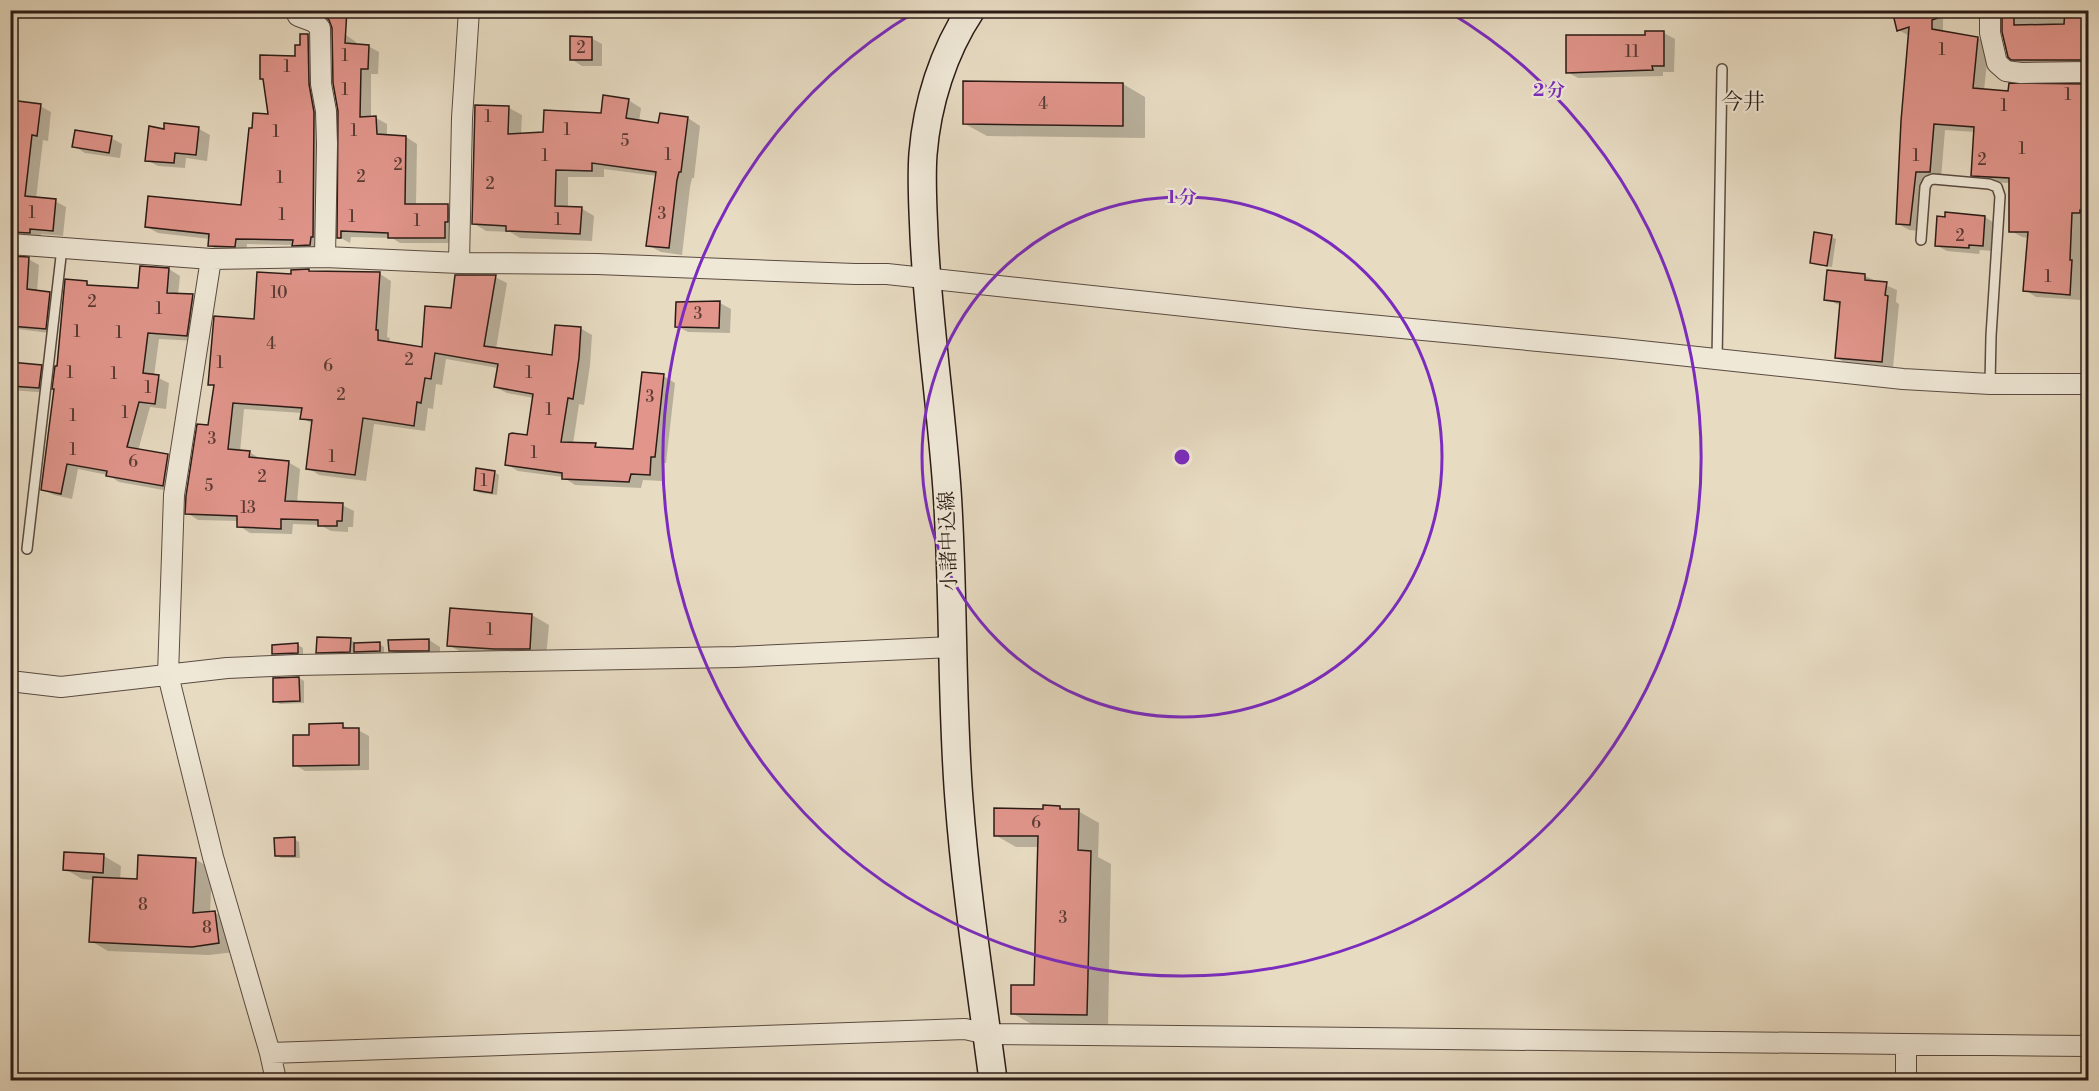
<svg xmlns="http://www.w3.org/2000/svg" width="2099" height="1091" font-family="'Libre Bodoni','Noto Serif JP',serif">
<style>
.shadow{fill:#0003}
.building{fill:#e1958b;stroke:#2b1b16;stroke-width:1.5}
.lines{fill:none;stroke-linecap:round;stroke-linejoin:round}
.lane-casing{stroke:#5a4b41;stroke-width:12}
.street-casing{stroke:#5a4b41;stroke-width:22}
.secondary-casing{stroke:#2b1b16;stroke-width:30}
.lane{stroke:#efe8d7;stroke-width:9}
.street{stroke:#efe8d7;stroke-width:20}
.secondary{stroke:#efe8d7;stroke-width:27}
.ring{fill:none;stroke:#7b2cbf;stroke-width:3}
.labels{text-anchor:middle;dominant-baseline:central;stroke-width:4.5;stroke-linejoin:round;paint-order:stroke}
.number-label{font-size:16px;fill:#583a33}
.street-label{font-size:20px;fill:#2b1b16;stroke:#efe8d7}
.quarter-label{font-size:22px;fill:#2b1b16;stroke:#efe8d7}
.centre{fill:#7b2cbf;stroke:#efe8d7;stroke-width:3}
.ring-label{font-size:18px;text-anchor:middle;font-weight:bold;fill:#7b2cbf;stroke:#efe8d7;stroke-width:4.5;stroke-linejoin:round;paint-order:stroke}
</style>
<rect width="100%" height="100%" fill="#e7dbc2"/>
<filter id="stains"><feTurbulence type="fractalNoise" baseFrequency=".00333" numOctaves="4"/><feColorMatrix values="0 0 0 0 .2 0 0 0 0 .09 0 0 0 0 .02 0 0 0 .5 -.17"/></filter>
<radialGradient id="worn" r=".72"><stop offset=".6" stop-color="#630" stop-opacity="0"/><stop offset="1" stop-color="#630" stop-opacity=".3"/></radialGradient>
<path class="shadow" d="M354 10H381V12Z
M1943 10V33L1978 38 1989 45 1984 90 2010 92V85H2088V266L2084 265 2081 300 2036 297 2025 290 2029 238 2022 237 2011 231 2010 183 1985 182 1973 175 1976 132 1945 130 1941 178H1927L1922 231 1909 230 1897 223 1910 36 1898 30Z
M2004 10H2088V66L2024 65 2012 58Z
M1664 33 1675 39 1674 72H1663V76L1578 78 1567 72 1646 36Z
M308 35 319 42 321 251H305L295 245 247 244 246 252 220 251 209 245 210 239 158 233 147 227 243 207 253 130 269 115Z
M334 35H346L356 42V45L368 46 379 52 378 74H371V118H376L387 124V136L406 137 417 144 416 205 448 206 459 212 456 243H400L392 238 351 237 350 243 339 237 340 144Z
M591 38 602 44V66H582L571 59Z
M1123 84 1145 97V138L987 136 965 124Z
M628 100 641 108 639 122 660 125 688 118 700 126 694 178H692L690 187 682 255 661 252 648 245 657 176 604 169V177H568V208H581L594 216 592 241 520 238 510 232 486 231 473 223 509 108 522 115 521 135 544 134 602 115Z
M40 106 51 112 48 141 43 140 36 199 55 201 66 207 63 236 41 234V239H10V117Z
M165 125 199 129 210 135 207 161 186 158 185 168 158 166 147 160 165 130Z
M111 138 122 144 120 158 85 153 74 146Z
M1985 217 1996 224 1994 251 1980 250 1979 254 1947 251 1936 245Z
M1831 237 1836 239 1832 267 1816 265 1811 262Z
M10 258 28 259 39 265 37 291 50 293 61 299 57 334 10 328Z
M169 269 180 276 178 295 192 296 203 302 198 341 159 339 154 376 169 383 166 409 150 407 138 451 168 456 179 462 174 492 119 482 108 475 78 469 72 499 54 495 42 489 58 368 87 283 93 287 139 290Z
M311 272 380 274 391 281 387 337 390 338 389 343 424 348 452 310 495 277 507 283 496 349 554 357 580 328 592 335 590 365 584 405 579 404 573 444 595 445 602 449 635 450 663 376 675 383 666 463H663L662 481 643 480 641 488 575 485 563 477 518 471 506 464 528 437 534 398 507 393 495 387 498 368 446 359 442 385 436 384 433 409 428 408 425 431 374 424 366 481 319 475 308 468 313 424 302 418 303 413 244 409 240 452H249L261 459 288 462 300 469 297 503 342 505 354 511 353 527H348V532L331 531 320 525 293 524 292 534 250 533 239 526V521L198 520 187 513 209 426 215 387 209 384 255 321 292 276Z
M1865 276 1897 290 1896 302 1899 304 1893 368 1847 364 1836 357 1841 306 1826 299Z
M677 303H720L731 309 730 333 688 332 677 326Z
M10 364 41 366 52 373 50 393 10 390Z
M10 464 17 468 10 509Z
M494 472 499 475 497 495 480 493 475 490Z
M532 615 549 625 546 658 466 655 449 645Z
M350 640 358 644H379L384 647V654H361V658H329L318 652Z
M429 640 440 647V656L401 657 390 650Z
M298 645 303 648V655L279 656 274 653Z
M299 678 304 681V703L280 704 275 701Z
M342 725 350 730H358L369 736V770L305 771 295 765 310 737Z
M1060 807 1066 811H1078L1099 823 1098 857 1111 864 1108 1027 1033 1025 1012 1013 1036 987 1039 847H1016L995 835 1045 810Z
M294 839 299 842 300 858H281L276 855Z
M104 856 121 866 120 880 139 881 195 859 212 869 210 913 214 912 231 922 235 952 209 955 108 951 91 941 94 880 82 879 65 869Z"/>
<path class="building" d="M323 10H347L345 43 369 45 368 69H361L360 117 376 116 377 134 406 136 405 204H448V222H445V238H388V233L341 231V238H337L338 111 333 83 332 28 329 20 323 14Z
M1892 10H1949V14L1932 20V29L1978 37 1973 88 2008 91 2009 83 2088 84 2087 210H2080V213H2072L2070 260H2072L2070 295 2023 291 2028 232H2009V178L1971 176 1974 127 1934 124 1930 172H1916L1910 225 1896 224 1901 121 1909 27 1897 31Z
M2002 10H2014V25L2064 24 2065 10H2083V60H2011L2008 57 2002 32Z
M1645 31H1664V66H1652L1653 70 1566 73V35H1645Z
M300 34H308L309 84 314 112 313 237H311L310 245 292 246 293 240 236 239 235 247 208 246 209 234 145 227 148 196 241 205 249 128H252L253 113 268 114 263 79H260V55L295 56V45H300Z
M570 36 592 37V60H570Z
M963 81 1123 83V126L963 124Z
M603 95 629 99 626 118 658 123 660 113 688 117 681 172H679L677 180 669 248 646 246 656 172 592 163V171L556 170 555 206 582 207 580 234 506 231V226L472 224 475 105 509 106 508 134 543 132 544 110 601 113Z
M10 100 41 104 37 136 32 135 25 196 56 199 53 231 30 229V233L10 232Z
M164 123 199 127 196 155 175 153 174 163 145 161 149 126 164 129Z
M75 130 112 136 109 153 72 147Z
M1945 212 1985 216 1983 246 1969 245V248L1935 246 1937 216 1945 217Z
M1814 232 1832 235 1827 266 1810 263Z
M10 256 29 257 27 289 50 292 46 329 10 326Z
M140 266 169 268 167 293 193 294 187 336 148 333 143 373 159 375 155 404 139 402 127 447 168 454 163 486 106 476 107 471 67 464 61 494 41 490 54 389H52L55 366H57L65 279 87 281V285L138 288Z
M309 269V271L380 272 376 330H378V340L422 347 425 306 451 308 455 275H496L484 346 552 355 555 325 581 327 579 358 573 399 568 398 561 442 596 443 595 447 633 449 642 372 664 374 655 457H651L650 475 631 474 629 482 562 479V473L505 465 509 434 512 433 527 435 533 394 494 387 498 364 435 353 431 379 425 378 421 403 417 402 414 426 363 418 355 475 306 469 312 420 300 419 302 408 233 403 228 449 250 451 249 457 289 461 285 501 343 503 342 521H337V526H318V520L281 519V529L237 527V516L185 514 186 496 197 424 208 425 214 385H208L214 316 254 319 257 272 291 274V270Z
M1827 270 1865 274V280L1887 282 1885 295 1888 296 1882 362 1835 358 1840 302 1824 300Z
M720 301 719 328 675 327 676 302Z
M10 362 42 365 39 388 10 386Z
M476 468 495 471 492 493 474 490Z
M450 608 532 614 530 649H494L447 646Z
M317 637 351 638 350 652 316 653Z
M429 639V651H389L388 640Z
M380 642V651L354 652V643Z
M298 643V653L272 654V645Z
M299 677 300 701 273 702V678Z
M343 723V728H359V765L293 766V735H309V724Z
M1043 805 1060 806V809H1079L1078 850 1091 851 1087 1015 1011 1014V985H1034L1038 836H994V808L1043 809Z
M295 837V856H275L274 838Z
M64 852 104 854 103 873 63 870Z
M138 855 196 858 193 913 215 911 219 943 192 947 89 942 93 877 137 879Z"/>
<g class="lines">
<defs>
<path id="lane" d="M1921 240 1925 187 1928 181 1933 179 1989 184 1997 187 2000 196 1991 336 1990 384
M2088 279V303
M1717 360 1722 69
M27 549 62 248"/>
<path id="street" d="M295 10 298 16 314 22 320 28 321 84 326 111 327 144 325 257
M1990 10V33L1997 63 2006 71 2021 73 2088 72
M10 244 211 259 325 257 459 263 597 264 855 274H887L1306 319 1613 348 1903 379 1990 384H2088
M211 259 174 495 168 675 213 857 270 1053 276 1080
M459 263 462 118 469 10
M10 681 61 687 227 668 297 665 736 657 952 647
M270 1053 965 1029 987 1034 2088 1046
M1906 1080V1045"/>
<path id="secondary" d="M971 10C943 52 927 104 923 154 921 181 923 208 924 235 928 320 941 405 947 490 954 593 951 697 959 800 966 894 981 987 993 1080"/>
</defs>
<use href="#lane" class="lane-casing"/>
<use href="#street" class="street-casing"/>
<use href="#secondary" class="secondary-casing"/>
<use href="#lane" class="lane"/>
<use href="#street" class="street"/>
<use href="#secondary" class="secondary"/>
</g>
<g class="ring">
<circle cx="1182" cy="457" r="260"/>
<path d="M1449 12A519 519 0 1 1 915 12"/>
</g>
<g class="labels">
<g class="number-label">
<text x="581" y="48">2</text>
<text x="1942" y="50">1</text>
<text x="1632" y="52">11</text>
<text x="345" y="56">1</text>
<text x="287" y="67">1</text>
<text x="345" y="90">1</text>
<text x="2068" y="95">1</text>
<text x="1043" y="104">4</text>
<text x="2004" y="106">1</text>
<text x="488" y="117">1</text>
<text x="567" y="130">1</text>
<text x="354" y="131">1</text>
<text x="276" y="132">1</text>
<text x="625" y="141">5</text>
<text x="2022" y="149">1</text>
<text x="668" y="155">1</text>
<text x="545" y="156">1</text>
<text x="1916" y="156">1</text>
<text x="1982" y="160">2</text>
<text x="398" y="165">2</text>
<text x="361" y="177">2</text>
<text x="280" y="178">1</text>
<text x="490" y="184">2</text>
<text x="32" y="213">1</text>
<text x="662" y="214">3</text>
<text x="282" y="215">1</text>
<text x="352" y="217">1</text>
<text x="558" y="220">1</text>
<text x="417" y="221">1</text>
<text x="1960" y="236">2</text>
<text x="2048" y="277">1</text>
<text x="279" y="293">10</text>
<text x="92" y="302">2</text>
<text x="159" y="309">1</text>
<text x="698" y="314">3</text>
<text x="77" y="332">1</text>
<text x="119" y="333">1</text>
<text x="271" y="344">4</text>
<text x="409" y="360">2</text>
<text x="220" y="363">1</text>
<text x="328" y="366">6</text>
<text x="70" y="373">1</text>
<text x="529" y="373">1</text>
<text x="114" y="374">1</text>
<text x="148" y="388">1</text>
<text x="341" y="395">2</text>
<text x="650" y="397">3</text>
<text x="549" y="410">1</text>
<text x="125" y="413">1</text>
<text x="73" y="416">1</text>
<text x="212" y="439">3</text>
<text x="73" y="450">1</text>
<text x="534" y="453">1</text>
<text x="332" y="457">1</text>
<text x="133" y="462">6</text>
<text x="262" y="477">2</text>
<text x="484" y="481">1</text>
<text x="209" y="486">5</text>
<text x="248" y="508">13</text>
<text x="490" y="630">1</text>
<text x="1036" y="823">6</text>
<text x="143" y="905">8</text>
<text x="1063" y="918">3</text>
<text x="207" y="928">8</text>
</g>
<g class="street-label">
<text transform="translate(949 541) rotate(-92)">小諸中込線</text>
</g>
<g class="quarter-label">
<text x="1743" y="102">今井</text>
</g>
</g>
<circle cx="1182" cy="457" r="9" class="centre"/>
<g class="ring-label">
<text x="1549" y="96">2 分</text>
<text x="1182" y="203">1 分</text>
</g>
<rect width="2099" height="1091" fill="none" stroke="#e7dbc2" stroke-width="36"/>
<rect x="12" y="12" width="2075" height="1067" fill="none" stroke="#2b1b16" stroke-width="3"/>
<rect x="18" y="18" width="2063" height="1055" fill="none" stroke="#2b1b16" stroke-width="1.5"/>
<rect width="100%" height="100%" filter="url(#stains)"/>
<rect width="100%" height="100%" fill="url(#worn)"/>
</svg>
